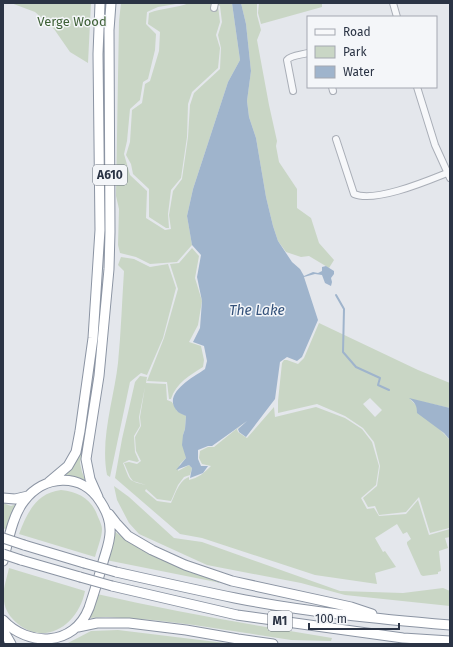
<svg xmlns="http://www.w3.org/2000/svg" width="453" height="647" font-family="'Fira Sans',sans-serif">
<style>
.green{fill:#c9d6c5;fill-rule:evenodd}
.water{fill:#9fb4cc}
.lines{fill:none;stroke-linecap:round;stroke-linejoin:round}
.stream{stroke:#9fb4cc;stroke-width:2}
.minor-casing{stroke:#a9aeb7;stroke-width:8}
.highway-casing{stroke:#8b94a3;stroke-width:11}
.minor{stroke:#f7f8fa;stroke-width:6}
.highway{stroke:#fff;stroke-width:9}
.highway-bridge-casing{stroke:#8b94a3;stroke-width:11;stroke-linecap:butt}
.highway-bridge{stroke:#fff;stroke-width:9}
.labels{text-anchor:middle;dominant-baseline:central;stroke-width:3;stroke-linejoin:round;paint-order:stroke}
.shield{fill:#f4f6f9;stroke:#676e7b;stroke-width:1}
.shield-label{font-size:12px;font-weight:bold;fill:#2b3445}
.park-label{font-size:13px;fill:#3f6138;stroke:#f4f6f9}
.water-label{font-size:14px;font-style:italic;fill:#34527a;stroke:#f4f6f9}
</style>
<rect width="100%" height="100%" fill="#e4e7ec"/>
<path class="green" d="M11 3H91L88 63 70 52 54 29 35 12Z
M121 3H182L158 7 147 12 146 24 156 34 155 50 148 79 143 82 140 100 130 109 127 141 124 154 130 175 147 191 146 218 165 230 171 229 169 215 173 191 182 179 188 137 190 105 194 93 220 69 221 48 218 35 222 22 220 6 216 3H232L240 60 228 82 193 189 187 216 192 245 177 262 150 264 136 257 120 253 118 245 119 209 116 196 118 76 119 21Z
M189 3H213L218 6 220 22 216 35 220 48 218 68 192 92 188 104 187 137 181 178 171 190 168 214 169 228H166L149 217V189L133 174 131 164 126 155 130 142 132 110 142 103 145 84 150 81 159 51 160 32 148 24 149 13C162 8 177 8 189 3Z
M241 3H257V15L261 30 257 40 269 105 277 141 276 146 279 162 297 189V208L311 218 319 243 334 260 329 268 309 256 301 257 286 252 278 241 273 226 266 197 256 138 249 117 247 101 251 71 246 24Z
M259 3H322V7L261 24 258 13Z
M192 248 199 256 195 278 202 301 198 325 189 342 201 346 204 360 203 367C190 375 176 383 171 399H169L167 382 147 381 164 338 178 289 170 264 179 263Z
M121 257 134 259 150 267 168 264 176 288 163 338 147 375 141 373 130 382 110 477 107 475C100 438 114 399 118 363 121 332 122 301 124 271L118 265Z
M319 323 418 370 450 383V408L410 399 450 440 449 528 430 533 419 497 406 512 379 515 375 506 368 507 363 498 377 486 380 466 374 442 363 428 345 416 317 404 278 413V401L282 363 284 360H287L298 364 304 358ZM370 398 382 410 375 417 363 404Z
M140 376 147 377 146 383 166 384 167 400 172 402 177 411 186 416 185 429 183 435 186 458 180 464 178 471 189 465 192 468 190 475 184 477 178 485 171 501 157 499 146 489 145 491 157 501 171 503C175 495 179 480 189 477V480C198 478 204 473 211 466L202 464 199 458 200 451 208 447H214L245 422 237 429 238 432 247 438 274 407 275 417 316 407 345 418 362 429 372 442 379 466 376 485 361 498 367 509 374 508 379 516 406 514 418 500 429 535 450 529V537L445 538 448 548 439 551 441 571 438 572V574L423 576 421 575 407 544V542L411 539 407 532 403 534 397 524 375 538 383 552 385 551 396 567 375 573 377 584 315 575 202 538 180 534 115 478 122 439 135 382ZM145 387 140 417 141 426 135 437 136 451 141 461 137 464 129 462 124 463 130 477 133 481 146 485C127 481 130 480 123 463L129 460 137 462 139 461 135 452 134 436 140 426 139 417Z
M93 380 80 463 82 472 86 482 62 477 68 470 91 381Z
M114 486 129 497 174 538 202 542 340 591 403 593 443 588 450 591V606L345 595 301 583 207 565 139 534 129 523 117 500Z
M61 490C79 492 92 499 98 517 100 521 102 526 102 529 102 537 97 549 95 557L19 534C27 513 36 493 61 490Z
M3 503 11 506 19 503 10 531 3 528Z
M114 531C146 556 183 568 221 583L106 560Z
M9 568 85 591C79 623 47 647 18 624 11 618 5 611 4 601 2 590 7 578 9 568Z
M97 594C175 612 253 625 332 638L331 641 291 640 194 625 153 620 106 617 89 618Z
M118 630 233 644H66L91 631Z"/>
<path class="water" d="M232 3H241L246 24 251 71 247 101 249 117 256 138 266 197 273 226 278 241 292 262 300 269 304 276 313 272 318 273 322 271V267L326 266 334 271V274L331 278 332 282 331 286 325 283 322 275 315 274 304 277 318 320 302 357 297 361 287 357 280 362 275 399 246 437 239 432 238 429 247 421 212 446H208L198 450V459L201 466H208L203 473 190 478 192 468 189 465 176 470 186 458 182 445 183 435 185 429 186 416C183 415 180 413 178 412 160 394 194 377 205 369L207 361 204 346 193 342 200 328 202 301 197 277 201 255 192 245 187 216 193 189 228 82 240 60Z
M409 398 450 408V440L444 433 417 413C417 405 415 403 409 398Z"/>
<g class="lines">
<path class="stream" d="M336 295 344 309 343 352 356 367 380 378 378 385 389 390"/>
<defs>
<path id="minor" d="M393 3 397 17
M214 8 215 3
M332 87 333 91
M417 87 435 145 450 178
M293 91 287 60C291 55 301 55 308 53
M336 139 354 194C375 203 427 181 447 173"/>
<path id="highway" d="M49 482 68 466 76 452 80 431 93 338 100 230 98 54 100 3
M98 497 90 479 86 459 99 376 109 269 110 232 109 30 111 3
M3 498 15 499 28 496
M109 514 116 523 128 536 152 550 185 565 232 581 351 607 372 614
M24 545 84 563
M21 560 80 577
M3 561C8 543 12 516 24 501 44 475 81 472 100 501 106 510 110 519 110 529 111 540 106 551 103 562 99 577 94 593 89 608 74 647 28 647 3 620
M116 572C156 581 196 590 235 598 306 612 378 619 450 625
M112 586 237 615 403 638 450 641
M78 627 97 623H129L186 630 238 639 273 644
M3 630 11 644"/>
</defs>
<use href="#minor" class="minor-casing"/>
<use href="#highway" class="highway-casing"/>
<use href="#minor" class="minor"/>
<use href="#highway" class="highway"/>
<defs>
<path id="highway-bridge" d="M3 538 24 545
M3 554 21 560
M84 563 116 572
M80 577 112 586"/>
</defs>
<use href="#highway-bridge" class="highway-bridge-casing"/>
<use href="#highway-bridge" class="highway-bridge"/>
</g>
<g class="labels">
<g class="shield">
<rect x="93" y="165" width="34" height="20" rx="3"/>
<rect x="268" y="611" width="24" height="20" rx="3"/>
</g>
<g class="shield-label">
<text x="110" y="175">A610</text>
<text x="280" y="621">M1</text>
</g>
<g class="park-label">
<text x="72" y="21">Verge Wood</text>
</g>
<g class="water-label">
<text x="257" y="310">The Lake</text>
</g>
</g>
<rect width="453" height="647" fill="none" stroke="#2b3445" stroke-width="8"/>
<rect x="307" y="16" width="130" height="72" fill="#f4f6f9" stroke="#a4a8b1"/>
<rect x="315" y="29" width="20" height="6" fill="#f7f8fa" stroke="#a4a8b1"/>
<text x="343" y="36" font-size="12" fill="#2b3445">Road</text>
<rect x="315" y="46" width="20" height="12" fill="#c9d6c5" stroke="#a4a8b1"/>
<text x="343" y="56" font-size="12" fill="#2b3445">Park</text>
<rect x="315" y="66" width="20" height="12" fill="#9fb4cc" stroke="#a4a8b1"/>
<text x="343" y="76" font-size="12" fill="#2b3445">Water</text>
<path d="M309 623v6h90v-6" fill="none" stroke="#2b3445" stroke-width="2"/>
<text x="315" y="623" font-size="12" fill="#2b3445" stroke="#f4f6f9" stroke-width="3" paint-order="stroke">100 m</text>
</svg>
